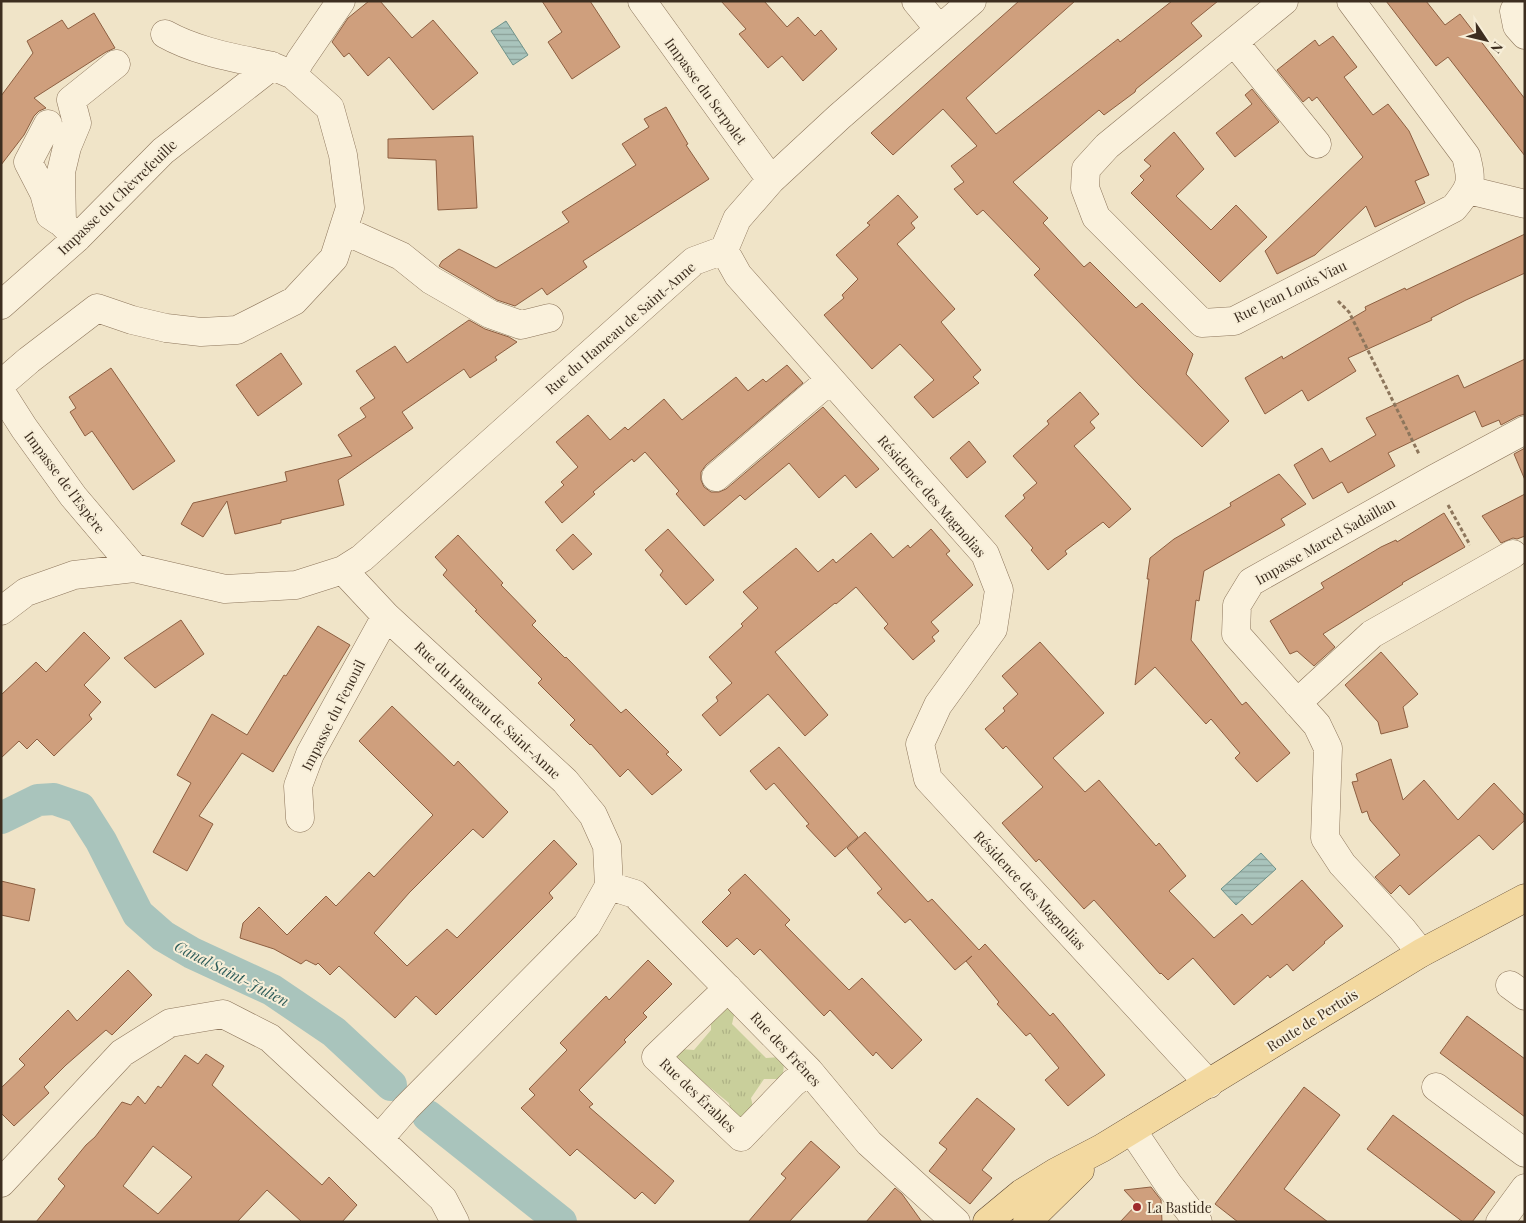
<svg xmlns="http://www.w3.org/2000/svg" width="1526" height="1223" font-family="'Playfair Display',serif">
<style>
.grass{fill:url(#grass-tufts)}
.water{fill:url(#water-rules);stroke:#6f938a}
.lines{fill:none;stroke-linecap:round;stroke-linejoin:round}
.canal{stroke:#a9c4bc;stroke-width:32}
.building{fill:#cf9f7d;stroke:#8d5f41;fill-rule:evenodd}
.minor-casing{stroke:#8d765c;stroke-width:29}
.major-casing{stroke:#5b4430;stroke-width:29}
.path{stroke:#8d765c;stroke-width:3;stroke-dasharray:4 2.5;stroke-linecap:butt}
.minor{stroke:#faf1dc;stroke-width:28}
.major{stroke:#f3d9a0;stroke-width:28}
.poi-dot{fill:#9e2a2b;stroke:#f7eed8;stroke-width:2}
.labels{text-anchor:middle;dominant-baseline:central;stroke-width:4;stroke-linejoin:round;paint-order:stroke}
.street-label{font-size:14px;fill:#3d2e20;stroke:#f7eed8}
.poi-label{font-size:14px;fill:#3d2e20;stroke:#f7eed8;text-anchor:start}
.water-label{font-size:15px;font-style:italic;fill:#2f5d5a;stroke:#f7eed8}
</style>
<defs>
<pattern id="grass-tufts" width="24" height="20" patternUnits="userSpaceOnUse" patternTransform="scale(1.25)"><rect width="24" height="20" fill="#c9cf9b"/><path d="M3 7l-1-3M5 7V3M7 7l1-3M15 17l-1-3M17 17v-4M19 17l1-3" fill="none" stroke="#aeb285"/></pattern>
<pattern id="water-rules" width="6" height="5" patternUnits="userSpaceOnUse" patternTransform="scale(1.25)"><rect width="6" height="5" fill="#a9c4bc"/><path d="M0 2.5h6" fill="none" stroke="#8ba098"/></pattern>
</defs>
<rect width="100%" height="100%" fill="#f0e4c8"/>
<path class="grass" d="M728 1009 735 1011 732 1024 766 1058 781 1057C785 1065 784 1071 781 1079H764L751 1098 754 1111 746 1116 736 1118 731 1112 729 1103 691 1072 676 1068 677 1056 680 1049 694 1050 711 1030V1019L718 1011Z"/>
<path class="water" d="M506 21 528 55 513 65 491 31Z
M1261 853 1276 869 1236 905 1221 889Z"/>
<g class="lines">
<path class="canal" d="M1 818 38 800 54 799 80 808 101 841 138 914 163 936 192 953 272 990 334 1032 391 1085
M428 1116 561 1222"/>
</g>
<path class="building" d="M369 1H380L412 38 433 20 478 73 433 110 389 57 368 76 349 53 344 57 332 42 348 18Z
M542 1H590L620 47 572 79 548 42 562 32Z
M721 1H764L787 27 798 17 815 36 821 30 837 49 803 81 782 56 768 68 739 34 746 29Z
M1019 1H1075L966 98 996 134 1118 39 1120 42 1172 1H1218L1191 23 1202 36 1136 89 1135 92 1104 115 1099 110 1013 182 1048 218 1043 223 1084 267 1090 262 1136 308 1142 303 1193 354 1186 374 1229 421 1202 447 1139 385 1034 275 1040 269 983 210 977 215 954 189 964 182 951 166 977 146 943 109 893 155 871 133Z
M1386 1H1426L1445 25 1460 14 1525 99V156L1448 57 1436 66Z
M94 13 115 48 106 52 34 98 46 108 39 111 34 116 24 135 1 165V96L33 53 27 41 62 20 68 29Z
M1333 36 1357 67 1344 77 1373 115 1388 104 1409 131 1429 175 1415 181 1425 203 1375 227 1366 206 1315 255 1277 274 1265 251 1363 157 1317 97 1312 101 1309 97 1303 102 1277 70 1315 40 1319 46Z
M1252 89 1279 122 1235 157 1216 133 1252 104 1245 95Z
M666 107 688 144 686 145 709 179 583 261 587 267 547 295 542 288 515 306 497 300 439 266 442 261 459 249 496 268 569 222 562 212 636 165 622 144 649 127 644 119Z
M1174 132 1204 169 1176 196 1211 230 1236 205 1267 237 1220 282 1131 193 1144 180 1140 176 1151 166 1144 160Z
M473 136 477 208 438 210 436 160 388 158V139Z
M898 195 918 217 911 223 915 228 897 244 955 309 941 322 981 370 973 377 979 383 933 418 914 397 934 380 900 344 872 369 824 315 844 298 842 295 858 279 836 255 870 225 867 223Z
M1525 234V273L1466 300 1431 318 1432 320 1348 358 1356 371 1308 401 1302 390 1265 414 1245 378 1282 356 1283 359 1366 310 1365 307 1405 288 1406 290Z
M469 320 485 329 509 337 517 342 495 357 497 360 470 378 464 369 402 412 413 428 338 480 344 505 281 520V523L235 534 227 501 203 537 181 524 193 503 287 481 285 472 352 456 338 435 366 417 360 408 375 398 356 371 395 346 407 363Z
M281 353 302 384 258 416 236 385Z
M1525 359V414L1518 416 1501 425 1499 420 1482 427 1475 411 1388 453 1395 466 1348 493 1342 482 1313 499 1294 465 1322 448 1330 462 1376 435 1366 418 1458 375 1464 388Z
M787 365 803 383 706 465 701 472V480L704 487 711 492H719L726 489 823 407 879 469 856 488 845 475 819 498 789 463 745 500 740 495 704 526 676 494 679 491 645 452 634 462 632 459 613 475 593 492 595 494 562 523 545 502 564 485 561 482 578 467 556 442 588 415 610 440 625 427 628 430 664 399 682 420 736 377 748 391 763 379 766 382Z
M111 368 175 461 133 490 92 431 85 436 70 412 76 408 69 397Z
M1080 392 1099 414 1090 422 1095 428 1074 446 1131 509 1109 528 1103 522 1065 551 1067 554 1048 570 1031 550 1033 548 1005 516 1025 498 1023 495 1037 483 1013 456 1049 424 1047 421Z
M969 441 986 462 967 478 950 458Z
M1525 448V480L1514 454Z
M1279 474 1306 504 1281 519 1285 525 1204 571 1199 601 1196 600 1191 640 1242 705 1246 702 1290 753 1257 782 1235 758 1240 753 1211 719 1206 724 1155 667 1135 685 1149 579H1147L1150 558 1174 539 1231 506 1230 503Z
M1525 494V536L1517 539 1513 538 1501 543 1482 516Z
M1444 513 1465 547 1402 583 1403 584 1323 634 1335 647 1314 666 1297 651 1290 654 1270 621 1324 588 1321 583 1381 547 1396 540 1397 542Z
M668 529 714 580 686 605 660 575 663 571 645 550Z
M931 529 950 551 946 554 973 585 931 622 939 631 932 637 935 641 913 660 884 628 888 624 856 587 836 604 835 603 775 652 828 715 805 736 768 694 720 736 702 715 718 701 716 697 732 683 709 657 743 626 741 624 758 608 743 592 796 548 818 572 833 559 836 563 871 533 893 558 908 545 910 548Z
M573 534 592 554 573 570 556 550Z
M458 535 503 583 501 585 536 621 532 625 565 658 566 657 621 713 626 709 669 752 666 754 682 770 652 795 628 769 620 777 591 744 590 745 570 725 575 720 538 683 542 679 475 611 477 610 443 575 447 570 435 557Z
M181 620 204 654 155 688 124 658Z
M318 626 350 645 273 772 242 753 199 816 213 824 187 871 153 852 191 783 177 775 212 714 247 735 284 675 286 676Z
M84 632 110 658 84 685 101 702 89 715 92 719 54 756 37 739 27 749 19 741 1 758V695L36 662 46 672Z
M1040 642 1104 713 1053 758 1085 792 1099 780 1156 846 1159 843 1186 876 1169 891 1214 938 1242 914 1252 925 1302 880 1343 926 1324 942 1325 943 1293 971 1287 964 1270 978 1268 975 1234 1005 1193 958 1168 980 1161 973 1160 974 1094 900 1084 909 1039 859 1036 862 1002 823 1043 787 1006 746 1003 749 985 729 1005 711 1003 708 1018 694 1002 676Z
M1381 652 1418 694 1403 707 1408 727 1381 734 1378 722 1345 685Z
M392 706 454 766 458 761 508 812 483 838 473 829 409 893 374 933 407 966 447 929 457 938 554 840 577 864 549 893 553 898 436 1015 416 996 395 1018 339 966 330 975 318 963 316 965 306 960 301 964 274 949 240 938 243 923 259 907 287 935 326 896 336 906 369 872 374 877 433 815 359 741Z
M779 747 858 837 835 857 806 826 809 824 774 783 766 790 750 771Z
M1391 759 1403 800 1424 780 1458 820 1494 783 1525 816V820L1493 850 1479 835 1409 895 1400 885 1391 894 1375 877 1400 855 1370 820 1367 811 1362 813 1352 782 1358 781 1356 774Z
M865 832 928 902 932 899 979 950 985 944 1050 1016 1053 1013 1105 1075 1068 1106 1045 1080 1059 1068 1030 1033 1026 1036 997 1004 999 1002 966 961 972 956 955 970 910 919 905 923 877 893 882 889 847 848Z
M745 874 790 920 785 925 849 990 862 978 922 1040 892 1069 876 1052 873 1056 830 1010 824 1016 760 949 754 955 737 938 727 947 702 922 731 893 728 890Z
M1 881 35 889 29 921 1 915Z
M648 960 672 984 643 1013 647 1017 624 1040 626 1042 579 1090 593 1104 589 1107 674 1181 655 1204 642 1192 635 1199 577 1149 570 1156 521 1108 535 1095 529 1089 567 1050 560 1043 606 996 609 1000Z
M128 970 152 995 112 1035 106 1030 66 1065 44 1087 49 1093 14 1126 1 1113V1088L25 1065 19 1059 68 1010 77 1021Z
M1467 1016 1525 1059V1117L1440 1053Z
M206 1054 224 1066 212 1085 322 1185 329 1177 357 1205 342 1222H302L267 1190 237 1222H36L65 1186 58 1179 86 1145 95 1137 122 1102 131 1105 138 1096 145 1104 158 1086 161 1088 185 1055 198 1064ZM153 1146 192 1177 158 1214 123 1186Z
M1304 1087 1340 1115 1284 1189 1328 1222H1238L1215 1204Z
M977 1098 1015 1129 982 1170 992 1178 970 1204 929 1171 947 1149 939 1143Z
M1393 1115 1495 1192 1472 1222H1463L1367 1149Z
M811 1141 840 1167 789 1222H748L786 1178 781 1174Z
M1151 1187 1161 1200 1162 1222H1120L1137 1204 1124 1190Z
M895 1188 902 1194 922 1222H866Z"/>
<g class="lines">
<defs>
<path id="minor" d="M642 1 771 180
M916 1 939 29
M1284 1 1107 146 1086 169 1085 188 1096 217 1202 323 1234 321 1454 208C1471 187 1473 183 1466 156L1351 1
M1520 1 1514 11 1517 26 1525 35
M165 34C197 52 236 58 272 66
M1234 42 1317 144
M293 75 300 61 341 1
M48 124 28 162 44 193 50 215 59 221
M1468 190 1525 204
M343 230 401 256 431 280 490 314 521 325 549 318
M77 238 62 223 61 172 67 147 77 123 71 100 116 64
M724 250 738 275 985 554 999 590 993 629 938 705 920 744 928 779 1209 1084
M1 305 77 238 163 151 272 66 293 75 330 108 343 155 350 208 334 258 294 301 237 330 201 332 166 328 132 320 97 308 29 360 1 384
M1 392 24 428 73 496 134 568
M716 477 830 380
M343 570 386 616 565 781 593 815 607 846 609 886 587 925 406 1108 379 1139
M1 611 26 592 74 575 134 568 225 589 296 585 343 570 362 558 694 261 724 250 737 219 771 180 839 117 972 1
M1297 703 1372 634 1513 554
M300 818 298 786 310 754 386 616
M609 886 635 894 809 1071 869 1143 956 1222
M1421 953 1402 929 1342 864 1325 838 1328 748 1317 725 1236 634 1237 605 1251 582 1434 479 1525 430
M1510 985 1525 996
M728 988 656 1057 741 1137 793 1083 809 1071
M1436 1087 1525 1153
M1132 1130 1169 1185 1198 1222
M1 1183 122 1053 170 1023 223 1014 270 1038 410 1168 443 1199 455 1222
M1500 1222 1525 1188"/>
<path id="major" d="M987 1222 1022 1193 1056 1172 1102 1148 1421 953 1525 898
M1027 1222 1080 1170"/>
</defs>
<use href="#minor" class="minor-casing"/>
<use href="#major" class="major-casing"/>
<path class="path" d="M1338 301 1349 312 1419 454
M1448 505 1470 545"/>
<use href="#minor" class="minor"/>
<use href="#major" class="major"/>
</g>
<circle class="poi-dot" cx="1137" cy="1207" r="5"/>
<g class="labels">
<g class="street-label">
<text transform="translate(706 91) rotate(54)">Impasse du Serpolet</text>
<text transform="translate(117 197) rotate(-44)">Impasse du Chèvrefeuille</text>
<text transform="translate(1290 291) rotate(-26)">Rue Jean Louis Viau</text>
<text transform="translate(620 328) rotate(-41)">Rue du Hameau de Saint-Anne</text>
<text transform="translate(65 482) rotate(53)">Impasse de l'Espère</text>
<text transform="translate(932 496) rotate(49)">Résidence des Magnolias</text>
<text transform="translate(1325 541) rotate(-30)">Impasse Marcel Sadaillan</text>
<text transform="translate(488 710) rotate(43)">Rue du Hameau de Saint-Anne</text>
<text transform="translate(333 715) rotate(-63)">Impasse du Fenouil</text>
<text transform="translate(1030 890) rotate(47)">Résidence des Magnolias</text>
<text transform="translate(1312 1020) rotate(-32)">Route de Pertuis</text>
<text transform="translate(786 1049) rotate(47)">Rue des Frênes</text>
<text transform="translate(698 1095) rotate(44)">Rue des Érables</text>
</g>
<g class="poi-label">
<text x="1147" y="1207">La Bastide</text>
</g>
<g class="water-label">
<text transform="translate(232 973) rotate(27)">Canal Saint-Julien</text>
</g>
</g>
<rect width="1526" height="1223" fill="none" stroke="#3d2e20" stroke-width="5"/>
<g transform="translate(1486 40) rotate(125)" stroke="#f7eed8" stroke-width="4" paint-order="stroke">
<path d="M0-4L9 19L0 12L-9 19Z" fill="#3d2e20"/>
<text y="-8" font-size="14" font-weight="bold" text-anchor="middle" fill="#3d2e20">N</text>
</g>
</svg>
